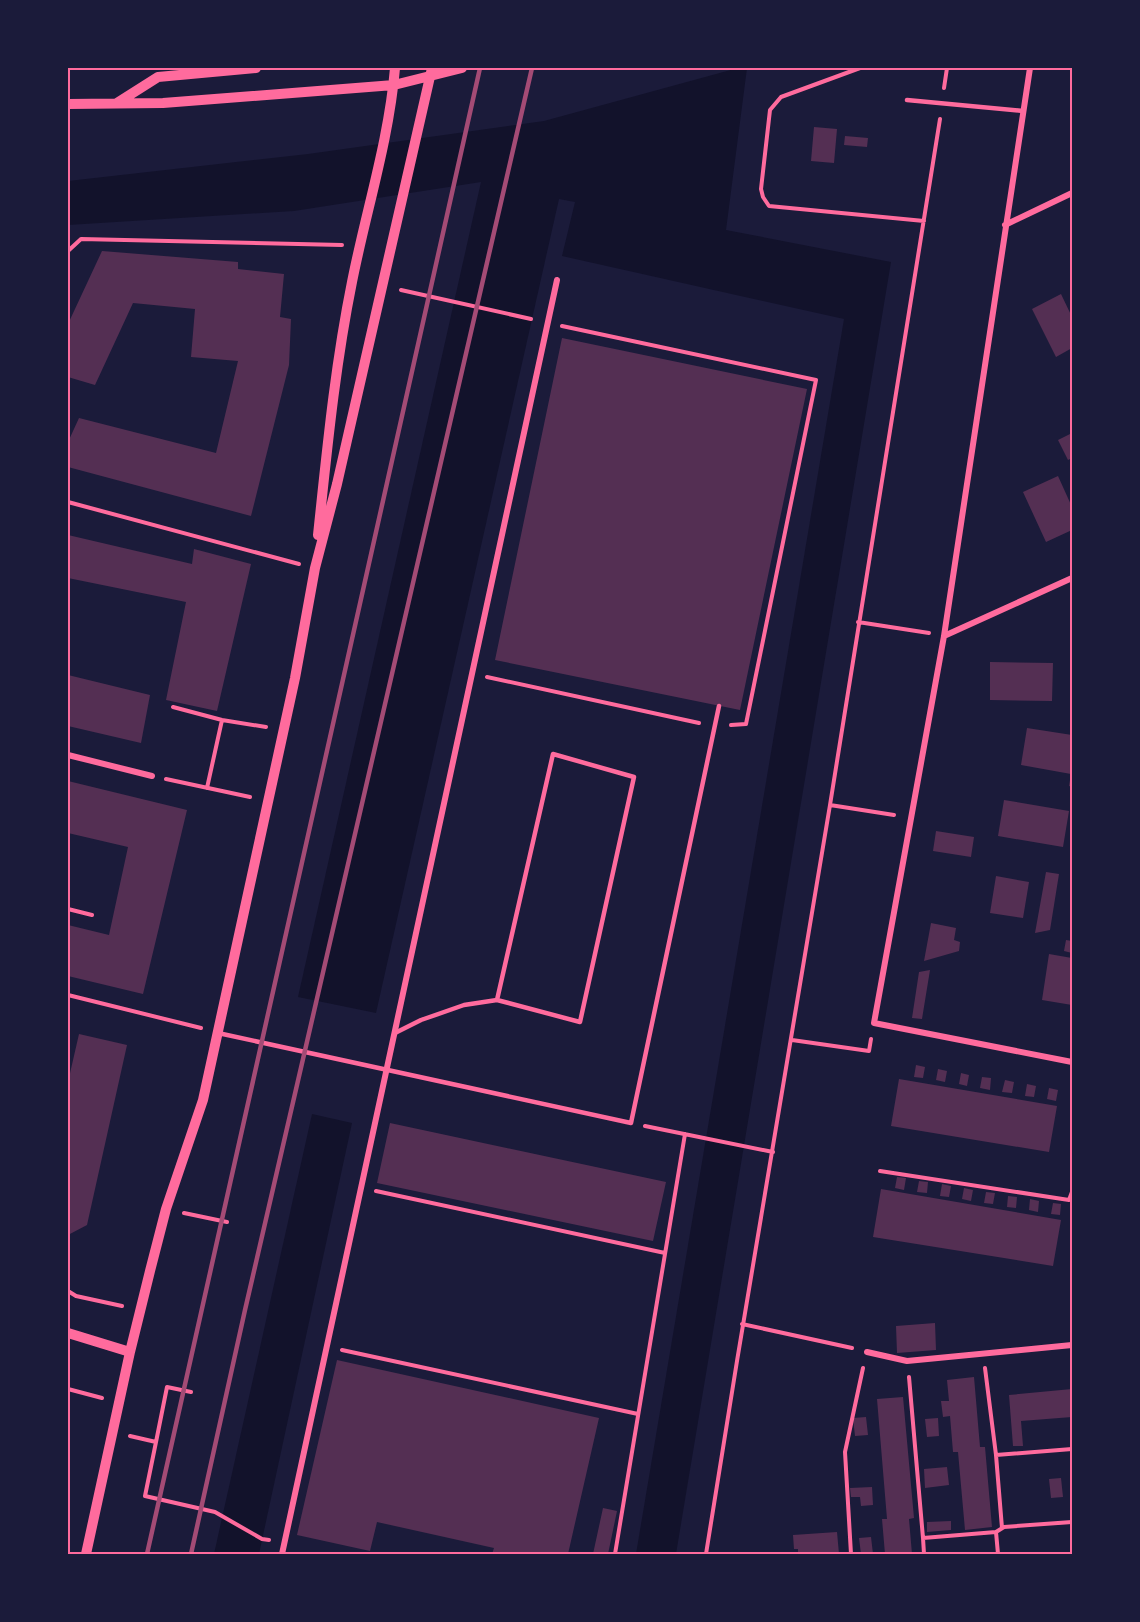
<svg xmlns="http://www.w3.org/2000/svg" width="1140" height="1622" font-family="Manrope,sans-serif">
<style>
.water{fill:#12122b}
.building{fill:#542f53}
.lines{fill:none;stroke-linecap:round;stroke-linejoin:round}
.path{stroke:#ff6b9d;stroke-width:4}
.service{stroke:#ff6b9d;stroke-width:4.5}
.minor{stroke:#ff6b9d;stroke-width:6}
.tertiary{stroke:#ff6b9d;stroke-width:10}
.rail{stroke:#a44b75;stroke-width:4.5}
.neatline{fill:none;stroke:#ff6b9d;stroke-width:2}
</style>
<rect width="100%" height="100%" fill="#1b1b3a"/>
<path class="water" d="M738 68H747L726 230 891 262 676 1554H636L844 319 562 256 575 202 559 199 376 1013 298 997 481 182 294 211 68 225V181L308 154 544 121Z
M312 1114 352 1123 259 1554H214Z"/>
<path class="building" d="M814 127 837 129 834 163 811 161Z
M845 136 868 138 867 147 844 145Z
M102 251 238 262V269L284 274 280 317 291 319 289 365 251 516 68 467V442L79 418 216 453 238 361 191 357 195 309 133 303 95 385 68 377V324Z
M1061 294 1072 317V348L1056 357 1032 309Z
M562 338 807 389 740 710 495 660Z
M1072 433V458L1068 460 1058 440Z
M1058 476 1072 507V530L1046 542 1023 492Z
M68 535 192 564 194 549 251 564 217 711 166 700 186 602 68 578Z
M990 662 1053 663 1052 701 990 700Z
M68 675 150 695 141 743 68 726Z
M1027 728 1072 735V787L1069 786 1071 774 1021 765Z
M68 781 187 810 143 994 68 976V925L109 935 128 847 68 833Z
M1004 800 1069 811 1063 847 998 836Z
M936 831 974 837 971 857 933 851Z
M1046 872 1059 874 1050 930 1035 933Z
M996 876 1029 882 1023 918 990 913Z
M931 923 956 928 954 940 960 942 959 951 924 961Z
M1066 940 1072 941V953L1064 951Z
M1049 954 1072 958V1005L1042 1000Z
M930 970 922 1019 912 1018 919 972Z
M79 1034 127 1045 87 1225 68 1235V1082Z
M916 1065 925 1067 923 1078 914 1077Z
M938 1069 947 1071 945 1082 936 1080Z
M961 1073 969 1075 967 1086 959 1084Z
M982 1077 991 1078 990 1090 980 1088Z
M899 1079 1057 1106 1049 1152 891 1126Z
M1005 1080 1014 1082 1012 1093 1002 1092Z
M1027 1084 1036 1086 1034 1097 1025 1096Z
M1049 1088 1058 1090 1056 1101 1047 1099Z
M390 1123 666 1182 653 1241 377 1183Z
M897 1177 906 1178 904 1190 895 1188Z
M919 1181 928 1182 927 1193 917 1192Z
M942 1184 951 1186 949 1197 940 1196Z
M964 1188 973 1190 971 1201 962 1199Z
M881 1189 1061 1220 1053 1266 873 1237Z
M986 1192 995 1193 993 1204 984 1203Z
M1008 1196 1017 1197 1016 1208 1007 1207Z
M1030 1199 1039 1201 1038 1212 1029 1210Z
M1053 1203 1061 1204 1060 1215 1051 1214Z
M935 1323 936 1350 897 1353 896 1326Z
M337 1360 599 1418 568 1554H492L494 1548 377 1522 370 1551 297 1535Z
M974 1377 980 1447H985L992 1527 965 1530 958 1452H953L950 1416 943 1417 941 1401H949L947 1380Z
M1072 1389V1417L1021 1421 1023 1446H1013L1009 1395Z
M903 1397 914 1518 909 1519 912 1554H885L882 1519H887L877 1399Z
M866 1417 868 1435 855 1436 853 1418Z
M938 1418 939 1436 927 1437 925 1419Z
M947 1467 949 1485 925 1488 924 1469Z
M1061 1478 1063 1497 1051 1498 1049 1479Z
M872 1487 873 1505 861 1506 860 1497H851L850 1488Z
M603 1508 617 1511 608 1554H593Z
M951 1521V1530L927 1532V1522Z
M837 1532 839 1554H798V1549H794L793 1535Z
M871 1537 873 1554H861L859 1538Z"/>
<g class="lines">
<path class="path" d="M860 68 781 97 770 110 761 189 763 197 769 206 924 221
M944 88 947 68
M68 251 81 239 342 245
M401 290 531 319
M562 326 816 380 746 724 731 725
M68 502 299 564
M858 622 929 633
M487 677 699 723
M173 707 222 720 266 727
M166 779 250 797
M207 788 222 720
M830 805 940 119
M68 909 92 915
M68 995 201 1028
M792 1040 869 1051 871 1039
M645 1126 773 1152
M880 1171 1069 1200 1072 1192
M376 1191 665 1253
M184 1213 227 1222
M68 1291 76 1296 122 1306
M742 1324 852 1348
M342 1350 638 1414
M985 1368 996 1455 1072 1449
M909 1377 923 1538
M68 1389 102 1398
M130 1436 156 1442 145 1496 215 1512 262 1539 269 1540
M156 1442 167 1387 191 1392
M996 1455 1002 1528
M996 1532 998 1554
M615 1554 685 1134
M706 1554C745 1304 789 1055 830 805L894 815
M851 1554 845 1452 863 1368
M924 1554 923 1538 996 1532 1004 1527 1072 1522"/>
<path class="service" d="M907 100 1023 111
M218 1033 631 1123 719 706
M395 1033 421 1020 464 1005 497 1000 580 1022 634 777 553 754 497 1000"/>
<path class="minor" d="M1030 68 944 636 874 1023 1072 1062
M1005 225 1072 193
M944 636 1072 578
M68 755 152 776
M867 1352 907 1361 1072 1345
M282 1554 557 280"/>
<path class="tertiary" d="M117 103 158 77 256 68
M68 104 163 103 394 85 462 68
M318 535C327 450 335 366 352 282 366 211 389 140 395 68
M68 1333 130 1352
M86 1554 130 1352 150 1271 166 1209 203 1100 295 678 315 568 337 484 432 68"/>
<path class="rail" d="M147 1554 480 68
M191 1554 245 1310 532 68"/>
</g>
<rect width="1140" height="1622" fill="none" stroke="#1b1b3a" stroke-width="138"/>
<rect x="69" y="69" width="1002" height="1484" class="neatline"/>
</svg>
